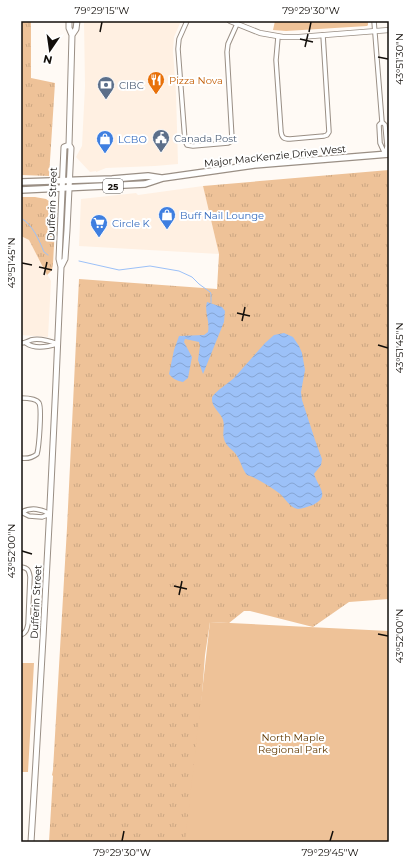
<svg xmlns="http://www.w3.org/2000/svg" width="410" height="863" font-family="Montserrat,sans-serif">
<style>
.built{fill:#fff0e2}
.grass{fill:url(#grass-tufts)}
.green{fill:#eec298}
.water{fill:url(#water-waves)}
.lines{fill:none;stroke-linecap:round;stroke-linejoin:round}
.stream{stroke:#9cc1f8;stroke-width:1}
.minor-casing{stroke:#9a8f85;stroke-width:5.5}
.tertiary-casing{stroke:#9a8f85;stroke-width:6}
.secondary-casing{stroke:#9a8f85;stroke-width:7}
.primary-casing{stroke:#9a8f85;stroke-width:8}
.minor{stroke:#fff;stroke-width:3.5}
.tertiary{stroke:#fff;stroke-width:4.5}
.secondary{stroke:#fff;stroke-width:5}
.primary{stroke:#fff;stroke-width:5.5}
.ticks{fill:none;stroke:#120e0a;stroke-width:1.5}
.labels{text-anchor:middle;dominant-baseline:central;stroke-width:4;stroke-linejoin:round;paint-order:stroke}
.shield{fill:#fff;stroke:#595654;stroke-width:1}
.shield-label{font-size:9px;font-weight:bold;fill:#120e0a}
.food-label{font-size:10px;fill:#c56008;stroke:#fff;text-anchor:start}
.service-label{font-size:10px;fill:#4e5e75;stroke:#fff;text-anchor:start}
.shop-label{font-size:10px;fill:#366cbe;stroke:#fff;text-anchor:start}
.street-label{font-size:10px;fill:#120e0a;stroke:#fff}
.park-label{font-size:10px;fill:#613902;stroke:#fff}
.neatline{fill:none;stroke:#120e0a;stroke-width:1.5}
.ticks-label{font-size:10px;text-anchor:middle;fill:#120e0a}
</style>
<defs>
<pattern id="grass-tufts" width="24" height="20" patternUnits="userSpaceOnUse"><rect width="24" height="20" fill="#eec298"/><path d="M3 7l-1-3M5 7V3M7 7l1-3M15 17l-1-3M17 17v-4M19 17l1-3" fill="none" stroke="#cba682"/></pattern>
<pattern id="water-waves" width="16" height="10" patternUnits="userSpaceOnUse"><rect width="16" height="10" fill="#9cc1f8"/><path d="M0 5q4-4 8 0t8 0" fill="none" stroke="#85a5d3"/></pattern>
</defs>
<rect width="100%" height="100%" fill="#fffaf5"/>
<path class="built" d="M84 21H181L174 37 173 51 176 93 178 164 155 166 106 168 96 172V171L90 172 76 157 82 146 85 86Z
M203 186 219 254 79 246 81 199 136 193 138 195Z
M21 236 29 240 51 281 48 337 21 335Z"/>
<path class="grass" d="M21 21H31V78L55 83 49 176 21 175Z
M389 170V599L349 602 313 627 250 611H244L229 623 210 622 205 655 191 842H49L53 776 52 775 53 770 67 528 79 279 217 289 219 254 203 186Z
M21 197H35C38 198 43 198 46 199 49 201 53 205 56 208L53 264 52 270 47 275 29 240 21 236Z"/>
<path class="green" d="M275 21H368V25L367 26 286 31 273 30Z
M210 622 389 631V842H185Z
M21 663H34L28 772H21Z"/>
<path class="water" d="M207 302 222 307 225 311 224 322 203 374 198 360 200 346 199 342 185 339 184 342 192 357 188 378 183 382C177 381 173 379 169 374L174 350 179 336 204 335 208 332C210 321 204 311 207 302Z
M284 333 293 337 299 346 302 353 305 370 301 392 302 400 315 440 322 459 321 465 314 474C318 487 331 496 313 505 309 506 302 509 298 509 290 508 285 498 279 493 271 487 257 478 247 475 242 469 241 462 237 456 233 449 226 447 224 439 222 433 225 426 223 420 221 413 211 407 212 398 213 393 230 382 234 378L265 343 274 335Z"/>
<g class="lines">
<path class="stream" d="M21 218C33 225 39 240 44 252L48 255
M79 261 119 270 150 266 179 271 192 277 199 284 210 292 211 294V303"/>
<defs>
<path id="minor" d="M187 21 179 39 178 49 185 141 187 145 193 146 228 143 230 142 232 139 227 52 228 44 237 24
M374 21 382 122 379 125 380 143 385 154
M278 37 276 60 281 132C282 138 284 139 290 139L324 136 327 135 329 132 323 35
M382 122 385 125 387 146 386 153
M21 343C25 343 27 342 31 340 39 338 50 341 58 344
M26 343C34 349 47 347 57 344
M21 398C26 398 36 398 39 403 42 408 39 447 37 454 32 458 27 459 21 458
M21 512 29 516 42 517 50 514
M22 512C31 507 42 509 50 514
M21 567C28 568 29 570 30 577L28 624C27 629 26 633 21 635"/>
<path id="tertiary" d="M230 21 260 33 283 37H299L389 30"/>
<path id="secondary" d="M72 35 76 29 77 21
M61 267 65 259 67 230 71 148 69 145 72 35 69 28V21
M31 842C43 650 53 459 61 267L59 259 64 147 69 145"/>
<path id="primary" d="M21 182 112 179 148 176 161 178
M21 190 145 184 163 178 254 165 389 154"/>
</defs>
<use href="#minor" class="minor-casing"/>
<use href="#tertiary" class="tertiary-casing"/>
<use href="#secondary" class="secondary-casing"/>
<use href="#primary" class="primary-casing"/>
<use href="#minor" class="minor"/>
<use href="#tertiary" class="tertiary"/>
<use href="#secondary" class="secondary"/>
<use href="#primary" class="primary"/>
</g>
<path class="ticks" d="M100 32 102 22M309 32 311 22M300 39 313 42M305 47 308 34M378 57 388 59M22 263 32 265M39 267 52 270M44 275 47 262M237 313 250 316M242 321 245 307M378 345 388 348M22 551 32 554M174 586 187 589M179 595 182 581M378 634 388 636M122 841 124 831M330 841 333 831"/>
<defs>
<symbol id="restaurant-pin" viewBox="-11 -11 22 30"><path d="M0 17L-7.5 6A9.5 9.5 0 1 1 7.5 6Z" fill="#e8710a" stroke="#fff"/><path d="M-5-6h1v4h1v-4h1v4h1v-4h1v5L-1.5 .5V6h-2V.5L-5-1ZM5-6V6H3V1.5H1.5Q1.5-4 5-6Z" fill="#fff"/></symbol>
<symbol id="bank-pin" viewBox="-11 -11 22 30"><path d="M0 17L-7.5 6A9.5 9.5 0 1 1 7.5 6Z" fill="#5c6f8a" stroke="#fff"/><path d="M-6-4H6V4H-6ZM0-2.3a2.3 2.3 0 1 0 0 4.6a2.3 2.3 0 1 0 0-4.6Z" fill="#fff"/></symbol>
<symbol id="civic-pin" viewBox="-11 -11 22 30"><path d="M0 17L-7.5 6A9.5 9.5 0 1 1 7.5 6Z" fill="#5c6f8a" stroke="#fff"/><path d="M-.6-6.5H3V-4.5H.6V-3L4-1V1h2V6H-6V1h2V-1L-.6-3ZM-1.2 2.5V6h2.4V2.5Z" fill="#fff"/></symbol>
<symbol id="shop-pin" viewBox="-11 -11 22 30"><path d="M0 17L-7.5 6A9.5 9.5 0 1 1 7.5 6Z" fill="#3f7fe0" stroke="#fff"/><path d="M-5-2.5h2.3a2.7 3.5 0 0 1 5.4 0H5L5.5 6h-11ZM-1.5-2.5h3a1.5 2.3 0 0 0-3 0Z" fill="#fff"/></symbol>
<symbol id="supermarket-pin" viewBox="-11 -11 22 30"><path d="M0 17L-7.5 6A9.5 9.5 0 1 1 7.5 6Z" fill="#3f7fe0" stroke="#fff"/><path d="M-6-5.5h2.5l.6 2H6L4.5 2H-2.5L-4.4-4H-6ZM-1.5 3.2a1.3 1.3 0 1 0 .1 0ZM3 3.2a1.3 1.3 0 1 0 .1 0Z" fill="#fff"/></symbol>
</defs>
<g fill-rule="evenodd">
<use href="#restaurant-pin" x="146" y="70" width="20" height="27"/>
<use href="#bank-pin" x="96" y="75" width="20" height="27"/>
<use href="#civic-pin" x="151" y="128" width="20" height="27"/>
<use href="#shop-pin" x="95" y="129" width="20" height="27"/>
<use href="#shop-pin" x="157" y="205" width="20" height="27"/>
<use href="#supermarket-pin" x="89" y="213" width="20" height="27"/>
</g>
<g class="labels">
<rect class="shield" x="103" y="179" width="20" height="14" rx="3"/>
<g class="shield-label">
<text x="113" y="186">25</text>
</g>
<g class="food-label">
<text x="169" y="80">Pizza Nova</text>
</g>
<g class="service-label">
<text x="119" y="85">CIBC</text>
<text x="174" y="138">Canada Post</text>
</g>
<g class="shop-label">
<text x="118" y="139">LCBO</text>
<text x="180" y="215">Buff Nail Lounge</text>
<text x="112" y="223">Circle K</text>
</g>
<g class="street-label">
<text transform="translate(275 156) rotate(-6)">Major MacKenzie Drive West</text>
<text transform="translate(52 204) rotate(-88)">Dufferin Street</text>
<text transform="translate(36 602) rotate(-87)">Dufferin Street</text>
</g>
<g class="park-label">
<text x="293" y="737">North Maple<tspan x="293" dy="12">Regional Park</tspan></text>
</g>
</g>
<rect width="410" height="863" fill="none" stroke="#ffffff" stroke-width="44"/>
<g transform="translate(50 50) rotate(193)" stroke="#ffffff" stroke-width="3" paint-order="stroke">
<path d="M0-3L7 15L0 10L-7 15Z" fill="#120e0a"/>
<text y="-6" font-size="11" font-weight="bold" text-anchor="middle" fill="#120e0a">N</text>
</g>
<rect x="22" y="22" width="366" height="819" class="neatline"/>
<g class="ticks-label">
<text x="102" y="14">79°29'15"W</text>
<text x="311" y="14">79°29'30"W</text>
<text transform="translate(399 59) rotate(-90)" y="4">43°51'30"N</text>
<text transform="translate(11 263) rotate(-90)" y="4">43°51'45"N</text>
<text transform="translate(399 348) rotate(-90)" y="4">43°51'45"N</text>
<text transform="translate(11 551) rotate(-90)" y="4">43°52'00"N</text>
<text transform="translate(399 636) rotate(-90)" y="4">43°52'00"N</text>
<text x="122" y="856">79°29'30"W</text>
<text x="330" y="856">79°29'45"W</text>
</g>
</svg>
